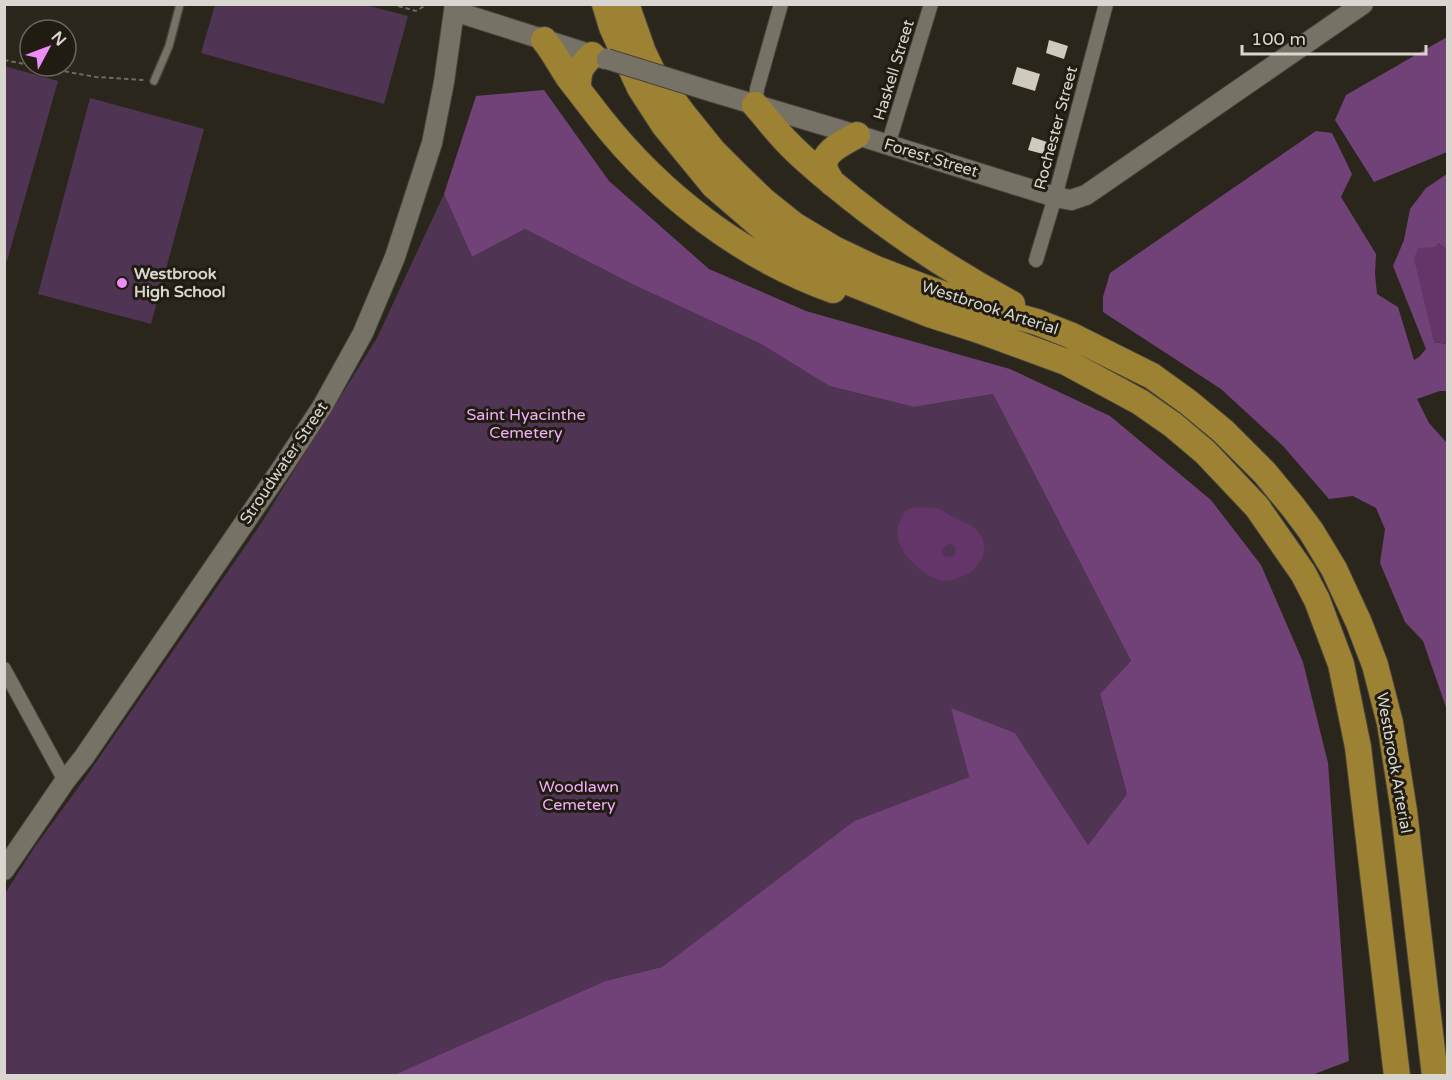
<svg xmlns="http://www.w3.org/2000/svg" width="1452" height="1080" font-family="'Varela Round',sans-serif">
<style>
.green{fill:#503453}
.forest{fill:#714277}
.water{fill:#633569;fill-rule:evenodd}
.building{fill:#cfcabd}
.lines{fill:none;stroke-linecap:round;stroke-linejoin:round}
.lane-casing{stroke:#46433b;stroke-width:10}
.street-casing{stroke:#46433b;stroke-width:16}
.secondary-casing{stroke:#46433b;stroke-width:22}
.highway-casing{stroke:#46433b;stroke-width:28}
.path{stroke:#6d6a61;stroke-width:2;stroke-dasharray:4.5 3;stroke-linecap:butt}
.lane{stroke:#777266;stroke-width:7}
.street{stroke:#777266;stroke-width:14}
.secondary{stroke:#777266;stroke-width:20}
.highway{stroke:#9e8233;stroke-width:26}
.secondary-bridge-casing{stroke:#46433b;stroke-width:22;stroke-linecap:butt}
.secondary-bridge{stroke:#777266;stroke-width:20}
.poi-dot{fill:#ed8cfa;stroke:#201c12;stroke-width:2}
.labels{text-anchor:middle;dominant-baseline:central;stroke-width:6;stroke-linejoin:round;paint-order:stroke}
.street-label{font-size:16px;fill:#d9d6d0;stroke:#201c12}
.poi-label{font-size:16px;font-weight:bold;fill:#d9d6d0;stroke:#201c12;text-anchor:start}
.park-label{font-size:16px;fill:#f2adfb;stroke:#201c12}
</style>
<rect width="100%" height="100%" fill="#2a261c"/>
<path class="green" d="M215 5H365L408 16 384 104 201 53Z
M4 66 58 81 7 261H4Z
M90 98 204 129 151 324 38 294Z
M444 194 472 257 525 229 632 284 761 344 829 386 914 407 993 394 1131 661 1100 695 1127 794 1088 845 1015 733 952 709 969 777 854 821 662 967 605 981 394 1075H5L4 895 34 848 83 781 260 525 377 338Z"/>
<path class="forest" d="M1447 37V152L1374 182 1335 120 1346 95Z
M544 90 609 181 709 269 806 311 1010 369 1110 416 1211 500 1261 565 1303 662 1328 763 1349 1061 1309 1076 394 1075 605 981 662 967 854 821 969 777 951 708 1015 733 1088 845 1127 794 1100 694 1131 661 993 394 914 407 829 386 761 344 632 284 525 229 472 257 444 194 476 96Z
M1316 131 1332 133 1352 174 1341 197 1376 254 1375 274 1377 294 1398 307 1414 360 1419 357 1426 349 1393 266 1404 240 1410 209 1426 188 1447 174V250L1438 243 1434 342 1447 344V391H1440L1417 399 1429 423 1447 443V710L1423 641 1405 622 1380 563 1385 529 1376 508 1353 496 1329 499 1283 446 1221 389 1103 312V297L1110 273Z"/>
<path class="water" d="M1438 243 1447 250V344L1434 342 1414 259 1418 248 1435 247Z
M914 507C921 508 933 507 937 508 942 509 948 515 953 517 960 521 967 522 973 527 994 544 983 569 961 577 956 579 949 581 943 581 929 578 914 566 906 555 894 539 895 526 906 510ZM949 544 954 545 956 549 955 554 952 557 944 556 942 551 945 546Z"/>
<path class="building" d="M1049 40 1068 46 1064 59 1046 53Z
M1017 67 1040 74 1035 91 1012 84Z
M1032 137 1047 142 1043 154 1028 150Z"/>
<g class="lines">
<defs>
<path id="lane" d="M154 81 169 46 180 4"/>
<path id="street" d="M755 105 757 89 781 4
M888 145 931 4
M1036 260 1055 197 1106 4
M4 669 65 781"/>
<path id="secondary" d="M454 11 605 59
M713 92 857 135 1055 197 1071 200 1086 195 1363 4
M4 870 65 781 84 757 282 468 322 407 363 333 395 257 432 143 444 82 455 4"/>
<path id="highway" d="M605 4 612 27 640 88 664 125 714 186 779 242 838 278 929 314 976 329 1066 362 1140 402 1173 425 1205 452 1257 507 1303 573 1317 600 1341 664 1358 747 1397 1076
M626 4 643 52 653 73 684 115 713 151 738 176 764 201 794 225 834 249 876 269 928 289 975 305 1037 322 1070 335 1152 376 1188 402 1223 431 1265 473 1293 507 1311 531 1334 569 1359 623 1375 665 1390 723 1404 811 1435 1076
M544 40C554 52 560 65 569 78 579 91 590 105 600 118 660 194 741 257 833 290
M578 88C578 71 580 67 592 55
M755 105C766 117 776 131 788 143 807 163 829 180 851 198 901 238 955 273 1012 304
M832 183C830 178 826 174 825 169 820 152 845 142 857 135"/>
</defs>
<use href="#lane" class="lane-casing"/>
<use href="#street" class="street-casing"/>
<use href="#secondary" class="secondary-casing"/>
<use href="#highway" class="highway-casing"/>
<path class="path" d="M391 4 416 11 428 4
M4 60 30 65
M35 66 96 77 145 80"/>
<use href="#lane" class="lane"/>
<use href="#street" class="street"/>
<use href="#secondary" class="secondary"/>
<use href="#highway" class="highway"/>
<defs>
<path id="secondary-bridge" d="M607 59 713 92"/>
</defs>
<use href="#secondary-bridge" class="secondary-bridge-casing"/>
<use href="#secondary-bridge" class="secondary-bridge"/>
</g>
<circle class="poi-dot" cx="122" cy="283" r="6"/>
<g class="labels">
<g class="street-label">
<text transform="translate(894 70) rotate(-73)">Haskell Street</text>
<text transform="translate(1056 128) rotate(-75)">Rochester Street</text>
<text transform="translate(931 158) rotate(17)">Forest Street</text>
<text transform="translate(990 308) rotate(18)">Westbrook Arterial</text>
<text transform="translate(284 463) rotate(-56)">Stroudwater Street</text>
<text transform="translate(1394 763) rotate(80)">Westbrook Arterial</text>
</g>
<g class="poi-label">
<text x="134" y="274">Westbrook<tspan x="134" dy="18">High School</tspan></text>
</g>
<g class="park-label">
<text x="526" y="415">Saint Hyacinthe<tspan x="526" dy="18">Cemetery</tspan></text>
<text x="579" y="787">Woodlawn<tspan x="579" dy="18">Cemetery</tspan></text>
</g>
</g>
<rect width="1452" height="1080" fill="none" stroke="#d9d6d0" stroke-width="12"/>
<g transform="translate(48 48) rotate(49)"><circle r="28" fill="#201c12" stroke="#6a665e" stroke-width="1.5"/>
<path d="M0-4.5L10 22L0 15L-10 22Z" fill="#ed8cfa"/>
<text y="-9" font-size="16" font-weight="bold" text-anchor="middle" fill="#d9d6d0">N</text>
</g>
<path d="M1242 45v9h184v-9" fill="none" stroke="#d9d6d0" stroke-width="3"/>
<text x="1251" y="45" font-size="18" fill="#d9d6d0" stroke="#201c12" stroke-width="4.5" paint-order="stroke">100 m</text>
</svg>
